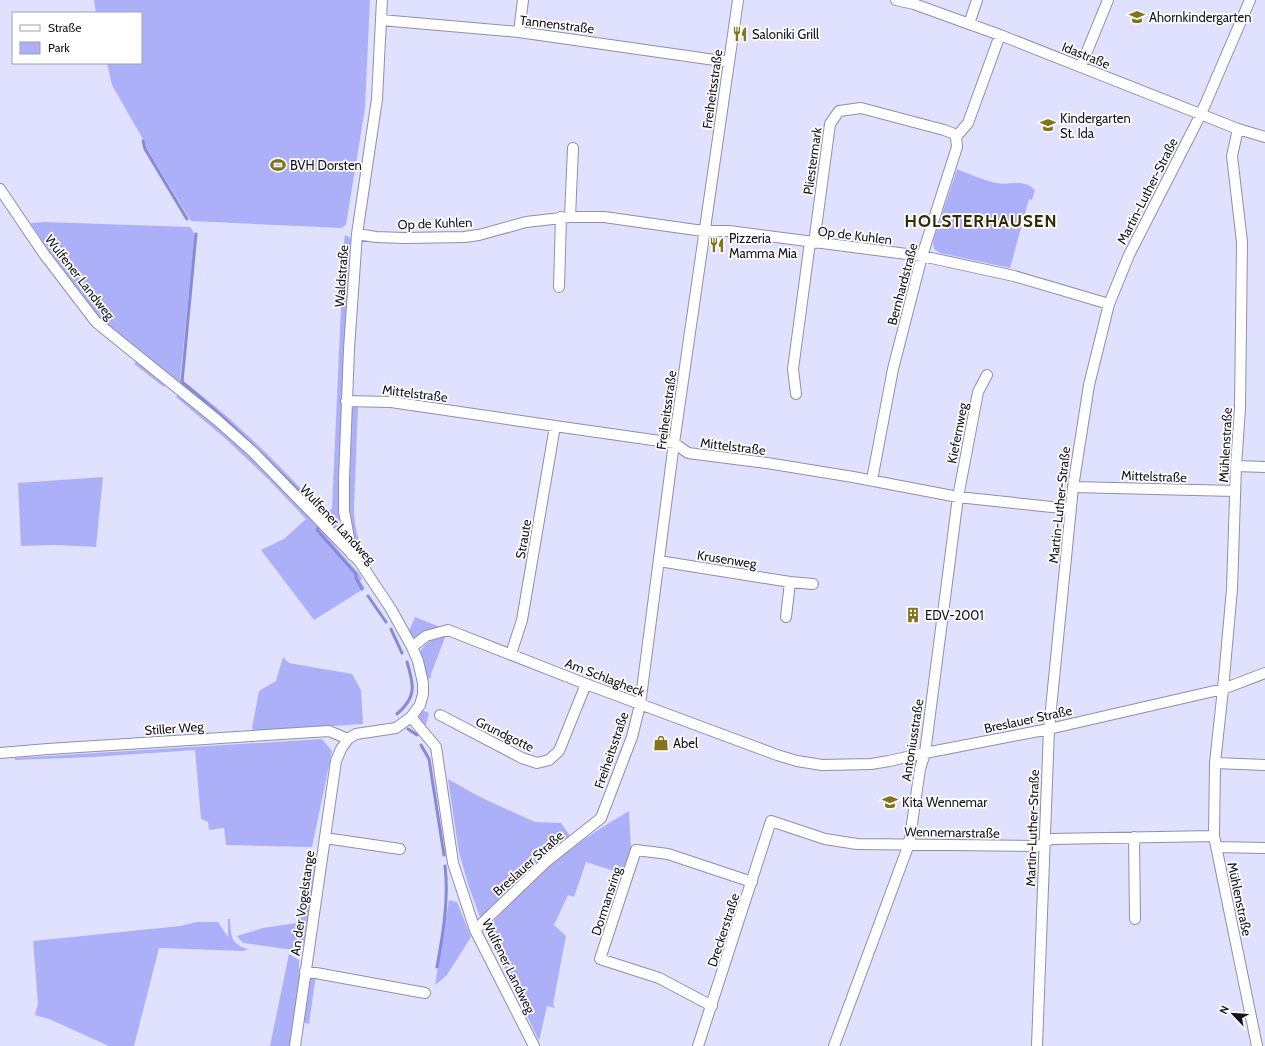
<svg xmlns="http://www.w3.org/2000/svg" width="1265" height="1046" font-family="Cabin,sans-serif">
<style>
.green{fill:#acb0f9}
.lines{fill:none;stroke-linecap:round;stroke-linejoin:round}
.stream{stroke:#878ad6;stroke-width:3}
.minor-casing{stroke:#8e90ab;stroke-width:12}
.minor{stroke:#fff;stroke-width:10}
.labels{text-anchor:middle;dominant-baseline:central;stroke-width:3.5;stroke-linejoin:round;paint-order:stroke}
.poi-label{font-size:13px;fill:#151520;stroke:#fff;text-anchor:start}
.street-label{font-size:13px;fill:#151520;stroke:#fff}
.district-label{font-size:17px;font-weight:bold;letter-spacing:1px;fill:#322c01;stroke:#fff}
</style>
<rect width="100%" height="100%" fill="#dfe1ff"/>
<path class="green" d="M94 0H370L365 108 346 225 341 228 191 221 146 148 144 141 112 85 107 63H141V13H96Z
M957 169C969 174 983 180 996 183 1010 186 1023 178 1035 190L1032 200 1029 199 1010 268 940 253 934 249 933 242Z
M45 222 190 227 195 234 180 379C233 417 279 465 323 512L332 509 344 241 345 235 349 237 351 240 347 339V545L319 517 113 331 97 316 56 261 31 224 32 223Z
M137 361 167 384 164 387 134 364Z
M179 393 217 424 299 504 360 575 362 579 360 581 365 588 314 620 261 550 284 539 306 519 269 480 227 440 176 397Z
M358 406 354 507C354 521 356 533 361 546L354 544 348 510 351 410 352 408Z
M103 477 96 547 56 545 21 546 18 483Z
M415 617 440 627 413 640 408 634Z
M446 635 431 674V678L426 679C424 672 419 662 420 654 420 645 438 636 446 635Z
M283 657 289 663 352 674 361 690 363 724 254 731 252 728 259 691 276 681Z
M422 710 429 713 425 729C421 722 416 718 422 710Z
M322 739 332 751 312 847 226 845 224 828 209 830 208 822 201 819 195 750 93 757 15 760V758Z
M448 779 480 797 535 822 561 823 571 837 486 918 480 917 469 887 459 853Z
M629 811 631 850 623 874 586 862 574 897 568 895 554 925 566 936 553 1004 555 1008 547 1006 539 1041 490 938C490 935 490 929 491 926 494 919 505 908 511 903 547 865 584 837 629 811Z
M310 856 317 860 306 940C304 946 299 949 293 950L243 943 237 936 263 928 296 923Z
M449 900 457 902 471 937 447 975 435 985Z
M228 919H230C231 935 230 944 248 949L244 951 159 948 134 1046H109L49 1019 35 1015 38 1004 33 941 180 926 197 922H218L228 937Z
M289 954 299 960V973L301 977 292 1046H270Z
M316 975 309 1024 303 1022 307 980 311 976Z"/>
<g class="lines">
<path class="stream" d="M143 141 145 149 187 219
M196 234 182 382C232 423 276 468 321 514L322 517
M318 528 317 530 356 574V578L362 589
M368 596 386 622
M391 629 402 653
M397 714C417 697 414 685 407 662
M408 729 417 735
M421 745 429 759 444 855
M437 967C443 934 449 899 445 866"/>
<defs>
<path id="minor" d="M896 0 914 4 1000 35 1238 129 1265 137
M381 20 519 32 729 62
M969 24 977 0
M519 32 523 0
M1081 66 1108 0
M1238 129 1232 156 1242 242 1240 408 1236 466 1232 589 1223 689 1215 763 1214 836 1257 1046
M956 137 968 123 1000 35
M0 189 44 254 96 322 217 420 253 452 359 561 391 609 412 647 418 661 423 683V694L420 705 411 717 396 728 356 734 348 739 341 749 336 761 295 1046
M570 217 573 148
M357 234 376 237 404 238 464 237 479 235 526 222 570 217H604L703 231H729L922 256 1014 276 1109 304
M814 243 830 124 839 111 861 108 944 130 952 133 956 137
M559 287 561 217
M796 394 793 369 810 242
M346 401 391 402 555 426 674 443 688 453 767 463 853 477 958 497 1071 509
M1236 466 1265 467
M872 480 893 369 922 256 957 147 956 137
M1073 487 1235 491
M352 555 344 511V479L349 349 357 234 377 99 382 0
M659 561 790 582 813 584
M786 617 790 582
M412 647 426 636 448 630 586 684 777 755 797 761 822 765 871 764 889 761 925 753 1049 729 1223 689 1265 673
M511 654 522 620 555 426
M440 715 522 758 537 763 549 760 559 751 586 684
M411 717 436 747 453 863 475 930 534 1046
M0 753 48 749 329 731 348 739
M1215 763 1265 765
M1134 837 1135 919
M325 838 400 849
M1216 847 1265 848
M475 930 547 861 601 818 632 737 640 705 674 443 738 0
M305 971 425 993
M712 1006 659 978 600 959 636 850 668 854 752 882
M698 1046 771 821 825 839 857 844 1039 846 1051 839 1214 836
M834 1046 909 844 920 769 925 753 958 497 978 392 987 375
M1037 1046 1049 729 1073 487 1089 385 1109 304 1129 255 1201 114 1250 0"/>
</defs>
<use href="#minor" class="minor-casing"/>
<use href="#minor" class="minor"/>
</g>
<defs>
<symbol id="school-bare" viewBox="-9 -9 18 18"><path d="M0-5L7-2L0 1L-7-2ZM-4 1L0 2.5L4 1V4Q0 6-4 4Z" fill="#827519" stroke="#fff" stroke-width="2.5" paint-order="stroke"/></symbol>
<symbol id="restaurant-bare" viewBox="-9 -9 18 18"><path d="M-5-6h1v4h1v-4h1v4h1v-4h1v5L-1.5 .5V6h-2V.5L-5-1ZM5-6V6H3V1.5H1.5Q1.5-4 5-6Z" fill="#827519" stroke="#fff" stroke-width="2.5" paint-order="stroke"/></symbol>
<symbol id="stadium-bare" viewBox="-9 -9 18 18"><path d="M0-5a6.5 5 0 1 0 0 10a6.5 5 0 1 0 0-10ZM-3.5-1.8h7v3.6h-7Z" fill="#827519" stroke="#fff" stroke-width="2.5" paint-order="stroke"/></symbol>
<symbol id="building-bare" viewBox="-9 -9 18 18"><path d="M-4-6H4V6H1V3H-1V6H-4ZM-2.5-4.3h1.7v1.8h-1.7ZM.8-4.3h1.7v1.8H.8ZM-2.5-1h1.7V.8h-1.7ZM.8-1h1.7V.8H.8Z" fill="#827519" stroke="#fff" stroke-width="2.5" paint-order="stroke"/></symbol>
<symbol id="shop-bare" viewBox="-9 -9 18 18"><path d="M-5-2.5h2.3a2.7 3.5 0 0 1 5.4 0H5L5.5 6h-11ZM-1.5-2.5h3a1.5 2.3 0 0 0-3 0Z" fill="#827519" stroke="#fff" stroke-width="2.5" paint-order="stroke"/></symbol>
</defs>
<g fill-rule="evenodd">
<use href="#school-bare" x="1126" y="6" width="22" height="22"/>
<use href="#restaurant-bare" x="729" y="23" width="22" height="22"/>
<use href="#school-bare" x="1037" y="114" width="22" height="22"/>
<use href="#stadium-bare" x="267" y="154" width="22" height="22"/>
<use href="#restaurant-bare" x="706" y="234" width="22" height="22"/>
<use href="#building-bare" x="902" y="604" width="22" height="22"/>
<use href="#shop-bare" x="650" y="732" width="22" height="22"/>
<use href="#school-bare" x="879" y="791" width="22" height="22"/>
</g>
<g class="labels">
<g class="poi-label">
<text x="1149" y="17">Ahornkindergarten</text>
<text x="752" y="34">Saloniki Grill</text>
<text x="1060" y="118">Kindergarten<tspan x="1060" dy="15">St. Ida</tspan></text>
<text x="290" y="165">BVH Dorsten</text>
<text x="729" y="238">Pizzeria<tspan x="729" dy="15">Mamma Mia</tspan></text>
<text x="925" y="615">EDV-2001</text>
<text x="673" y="743">Abel</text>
<text x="902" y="802">Kita Wennemar</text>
</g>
<g class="street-label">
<text transform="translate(557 24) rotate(7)">Tannenstraße</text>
<text transform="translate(1086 55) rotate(22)">Idastraße</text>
<text transform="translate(712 89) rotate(-82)">Freiheitsstraße</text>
<text transform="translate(812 161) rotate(-82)">Pliestermark</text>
<text transform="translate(1147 191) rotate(-63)">Martin-Luther-Straße</text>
<text transform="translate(435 223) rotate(-2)">Op de Kuhlen</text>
<text transform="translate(855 235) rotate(7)">Op de Kuhlen</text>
<text transform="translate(341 276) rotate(-86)">Waldstraße</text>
<text transform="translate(80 277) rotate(52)">Wulfener Landweg</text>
<text transform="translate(902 284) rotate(-75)">Bernhardstraße</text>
<text transform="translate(415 393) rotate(7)">Mittelstraße</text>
<text transform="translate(666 410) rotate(-82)">Freiheitsstraße</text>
<text transform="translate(957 433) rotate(-79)">Kiefernweg</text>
<text transform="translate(1225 445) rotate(-87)">Mühlenstraße</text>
<text transform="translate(733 446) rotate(7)">Mittelstraße</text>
<text transform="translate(1154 476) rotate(2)">Mittelstraße</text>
<text transform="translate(1059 505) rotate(-84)">Martin-Luther-Straße</text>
<text transform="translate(338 524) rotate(47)">Wulfener Landweg</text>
<text transform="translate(523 539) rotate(-80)">Straute</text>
<text transform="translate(727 559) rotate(9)">Krusenweg</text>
<text transform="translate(605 677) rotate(21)">Am Schlagheck</text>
<text transform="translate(1028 719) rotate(-12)">Breslauer Straße</text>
<text transform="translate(174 728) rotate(-4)">Stiller Weg</text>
<text transform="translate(505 734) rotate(26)">Grundgotte</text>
<text transform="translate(912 740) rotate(-81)">Antoniusstraße</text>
<text transform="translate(611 750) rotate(-71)">Freiheitsstraße</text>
<text transform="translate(1032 828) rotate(-88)">Martin-Luther-Straße</text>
<text transform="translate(952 832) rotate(1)">Wennemarstraße</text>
<text transform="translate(528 863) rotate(-42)">Breslauer Straße</text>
<text transform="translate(1240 899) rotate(78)">Mühlenstraße</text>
<text transform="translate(606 901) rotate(-72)">Dormansring</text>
<text transform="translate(302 903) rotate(-82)">An der Vogelstange</text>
<text transform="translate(723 930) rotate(-72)">Dreckerstraße</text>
<text transform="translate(509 966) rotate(64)">Wulfener Landweg</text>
</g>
<g class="district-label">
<text x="981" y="221">HOLSTERHAUSEN</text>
</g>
</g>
<rect x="12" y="12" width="130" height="52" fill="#ffffff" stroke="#a1a1a6"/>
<rect x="20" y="25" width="20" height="6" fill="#ffffff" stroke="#a1a1a6"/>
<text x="48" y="32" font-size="12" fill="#151520">Straße</text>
<rect x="20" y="42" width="20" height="12" fill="#acb0f9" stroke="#a1a1a6"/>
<text x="48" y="52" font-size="12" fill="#151520">Park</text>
<g transform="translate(1233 1014) rotate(295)" stroke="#ffffff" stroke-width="3" paint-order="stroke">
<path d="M0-3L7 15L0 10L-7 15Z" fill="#151520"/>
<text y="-6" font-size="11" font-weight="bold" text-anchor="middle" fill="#151520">N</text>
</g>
</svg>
